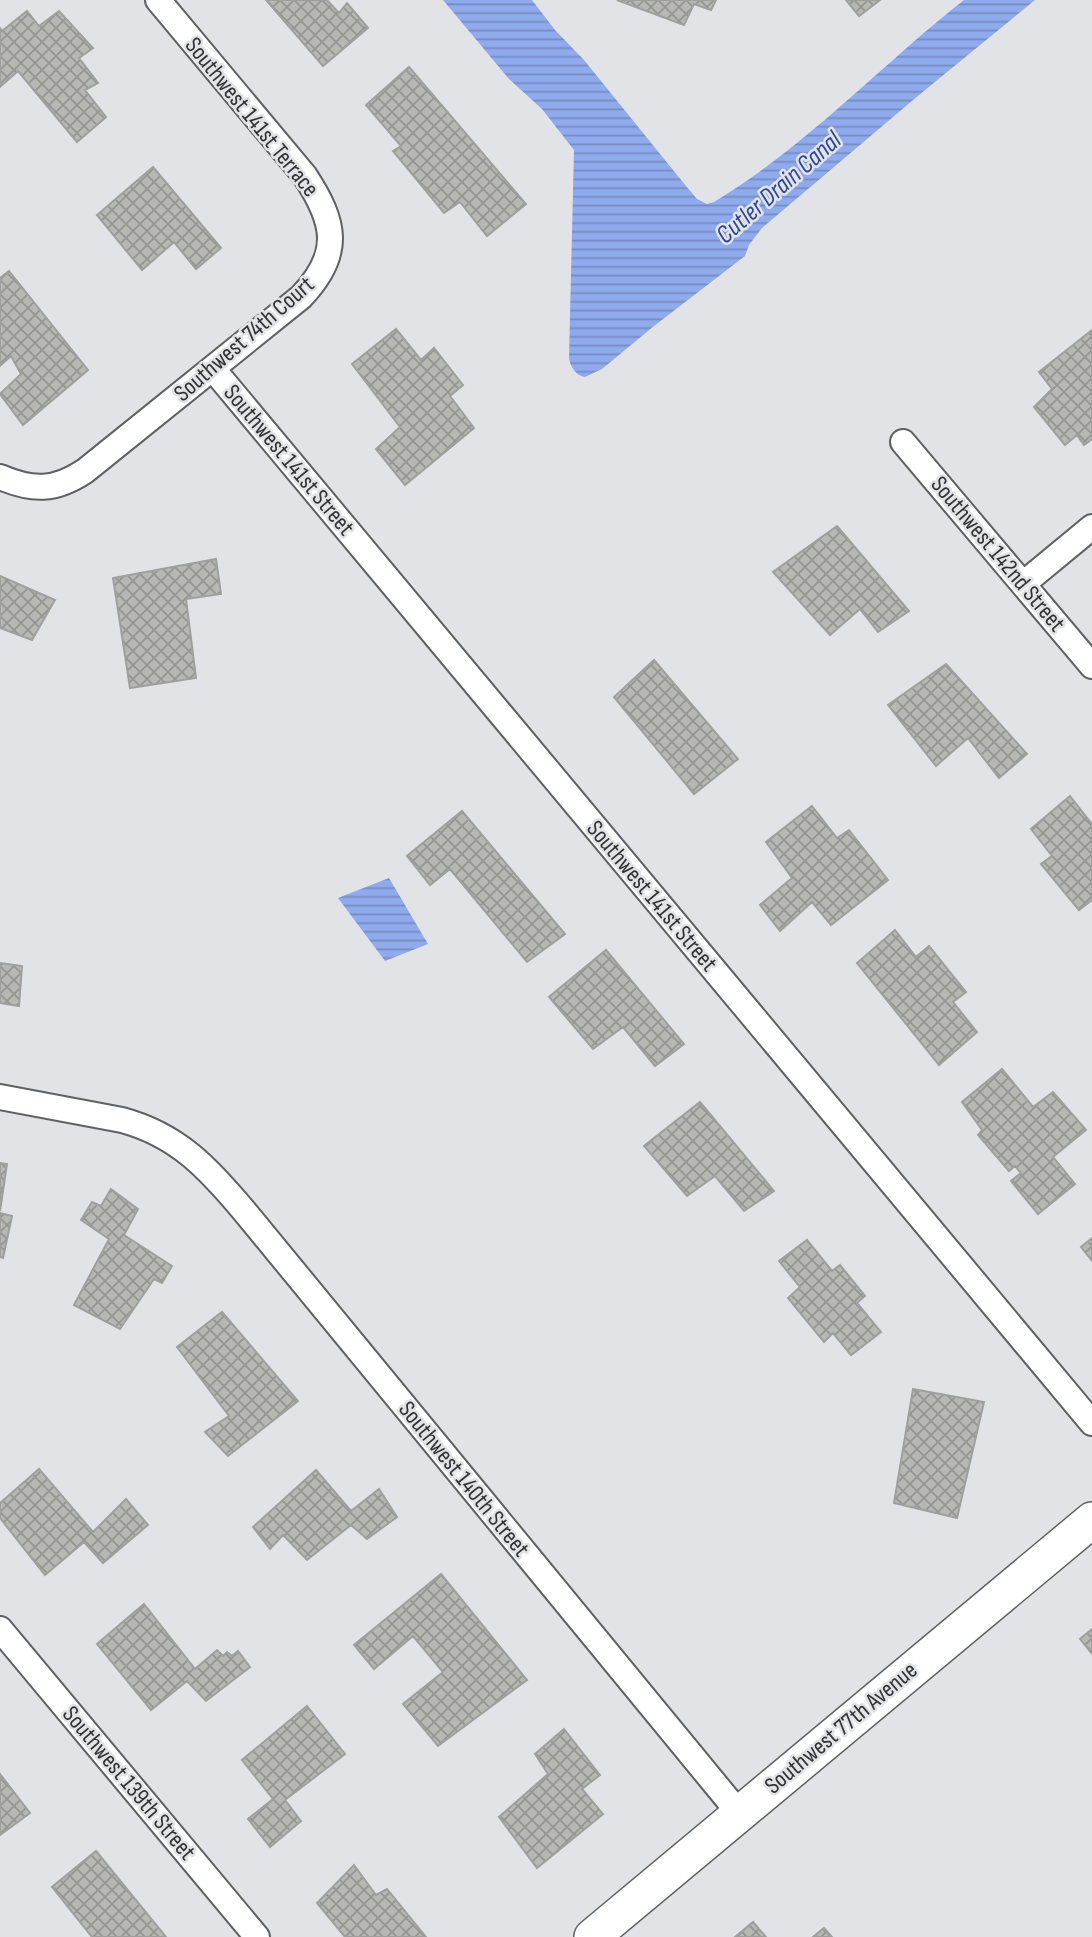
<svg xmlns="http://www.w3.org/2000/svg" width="1092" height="1937" font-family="'Sofia Sans Condensed',sans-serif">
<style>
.water{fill:url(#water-rules)}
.building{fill:url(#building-cross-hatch);stroke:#9fa09d;stroke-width:2}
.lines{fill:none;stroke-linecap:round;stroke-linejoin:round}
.street-casing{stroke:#5f6063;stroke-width:28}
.secondary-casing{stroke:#5f6063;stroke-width:38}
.street{stroke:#fff;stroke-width:24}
.secondary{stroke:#fff;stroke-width:35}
.labels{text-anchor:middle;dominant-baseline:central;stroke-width:5;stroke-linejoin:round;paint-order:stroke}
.street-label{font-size:24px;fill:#313233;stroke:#e1e3e6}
.water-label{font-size:26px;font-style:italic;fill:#2e4896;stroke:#e1e3e6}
</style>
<defs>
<pattern id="water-rules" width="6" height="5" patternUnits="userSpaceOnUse" patternTransform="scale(1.75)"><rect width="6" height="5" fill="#8faaed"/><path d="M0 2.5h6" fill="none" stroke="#758bc1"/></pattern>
<pattern id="building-cross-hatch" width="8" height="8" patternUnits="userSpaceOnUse" patternTransform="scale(1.75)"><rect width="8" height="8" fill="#b7b8b4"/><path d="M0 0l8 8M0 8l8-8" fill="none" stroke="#959693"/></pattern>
</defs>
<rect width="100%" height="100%" fill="#e1e3e6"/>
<path class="water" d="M443 0H532L555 30 584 60 686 186 697 199 707 204 714 202C807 146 880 66 964 0H1035L919 95 762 228 749 245 745 256 654 326 602 369 585 377C576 376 570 366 569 358L574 150 542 109 509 79Z
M389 878 428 944 385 961 338 898Z"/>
<path class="building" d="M266 0H327L339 13 347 3 368 28 323 66Z
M617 0H716L711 10 694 4 684 25Z
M846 0H880L859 16Z
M27 11 39 26 59 11 93 48 79 58 98 83 85 90 106 117 77 142 18 71 0 87V28L2 31Z
M409 67 526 204 487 236 460 202 444 213 393 151 401 146 366 105Z
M153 167 221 248 196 269 174 242 142 270 97 215Z
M9 271 88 370 23 425 0 394 21 374 11 356 0 366V278Z
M396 329 421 360 434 348 463 385 450 396 474 428 405 485 376 449 400 427 352 364Z
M1092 330V439L1084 445 1077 435 1065 445 1034 407 1052 389 1039 372Z
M837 526 909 611 878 632 860 609 830 635 773 572Z
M216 559 221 594 186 599 196 678 130 688 113 578Z
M0 576 55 600 32 640 0 628Z
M654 660 738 759 694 794 614 697Z
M946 664 1027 754 999 778 968 738 936 766 888 705Z
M1070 796 1092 824V900L1079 910 1041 864 1052 856 1031 829Z
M812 806 837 838 849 830 888 880 831 925 812 902 780 931 760 905 792 878 766 842Z
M462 811 565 934 527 962 450 869 430 885 407 856Z
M895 930 916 957 929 946 966 992 953 1002 977 1032 939 1065 857 963Z
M606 950 684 1044 655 1066 623 1027 593 1049 549 997Z
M0 963 22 966 19 1006 0 1003Z
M1002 1069 1033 1107 1053 1092 1086 1130 1053 1157 1075 1184 1038 1214 1011 1181 1021 1173 1015 1166 1009 1171 978 1135 982 1130 962 1102Z
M700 1102 774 1191 744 1211 715 1176 687 1196 644 1146Z
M0 1163 7 1164 0 1211Z
M111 1189 138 1209 124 1235 172 1266 162 1283 154 1279 120 1329 74 1305 109 1239 81 1220 92 1202 101 1206Z
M0 1213 12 1216 3 1258 0 1257Z
M1092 1238V1261L1081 1247Z
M807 1240 832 1271 840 1265 865 1296 857 1303 881 1332 851 1355 833 1333 824 1342 788 1298 800 1287 779 1261Z
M222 1312 298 1401 228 1456 205 1432 229 1416 177 1347Z
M913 1389 984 1402 957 1518 894 1503Z
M39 1469 93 1532 126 1499 148 1525 103 1563 84 1542 45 1575 0 1518V1503Z
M316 1470 351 1511 379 1489 397 1517 367 1539 351 1525 307 1560 283 1535 270 1549 253 1527Z
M441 1574 527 1680 438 1746 403 1704 443 1672 413 1636 374 1669 354 1645Z
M144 1604 195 1669 217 1650 223 1656 227 1652 232 1656 238 1651 250 1667 206 1701 187 1681 151 1710 97 1644Z
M1092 1629V1654L1080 1639Z
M307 1706 345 1754 285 1800 301 1821 270 1847 248 1819 273 1799 242 1760Z
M564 1729 600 1775 582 1789 603 1814 537 1868 499 1817 548 1774 535 1754Z
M0 1774 30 1813 0 1835Z
M96 1851 166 1937H92L52 1887Z
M354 1865 376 1895 387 1889 426 1937H345L317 1903Z
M753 1922 766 1937H735Z
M824 1928 832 1937H813Z"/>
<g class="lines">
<defs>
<path id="street" d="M213 369 1092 1423
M903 442 1092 666
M0 477C33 491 55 491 85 471L301 297C342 254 336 223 305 176L158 0
M1023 584 1092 527
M0 1097 122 1120C178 1135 209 1169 245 1212L739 1813
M0 1629 257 1937"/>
<path id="secondary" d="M592 1937 1092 1520"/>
</defs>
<use href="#street" class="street-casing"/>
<use href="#secondary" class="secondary-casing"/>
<use href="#street" class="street"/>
<use href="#secondary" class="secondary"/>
</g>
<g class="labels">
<g class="street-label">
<text transform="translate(252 117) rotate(51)">Southwest 141st Terrace</text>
<text transform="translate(244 339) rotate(-41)">Southwest 74th Court</text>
<text transform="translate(289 460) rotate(50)">Southwest 141st Street</text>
<text transform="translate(998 554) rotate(50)">Southwest 142nd Street</text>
<text transform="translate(652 896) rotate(50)">Southwest 141st Street</text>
<text transform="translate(464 1479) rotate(51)">Southwest 140th Street</text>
<text transform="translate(841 1728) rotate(-40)">Southwest 77th Avenue</text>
<text transform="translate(129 1783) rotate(50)">Southwest 139th Street</text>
</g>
<g class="water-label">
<text transform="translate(779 188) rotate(-41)">Cutler Drain Canal</text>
</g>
</g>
</svg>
